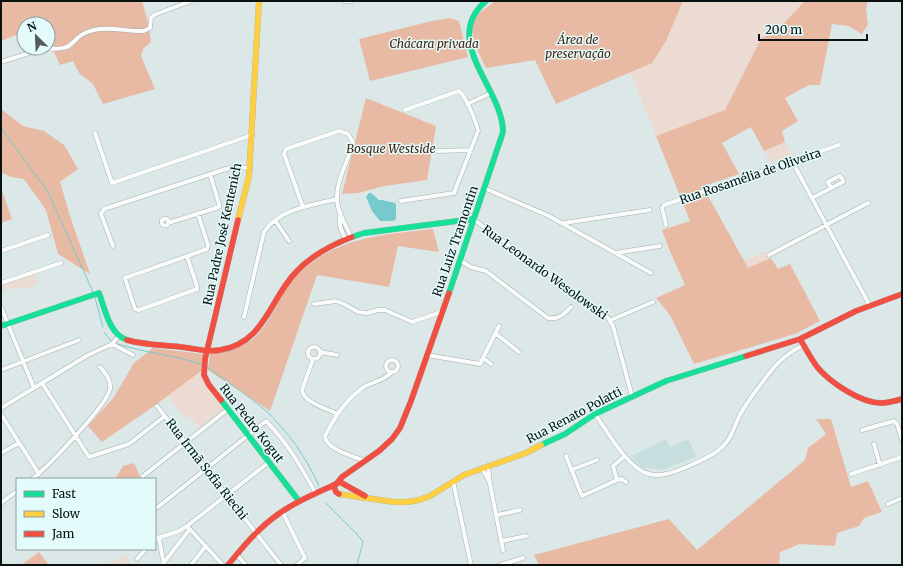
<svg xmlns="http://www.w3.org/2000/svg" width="903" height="566" font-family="Merriweather,serif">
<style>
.built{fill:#c7dede}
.green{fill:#ebdbd3}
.forest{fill:#e8b9a3}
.water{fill:#77cacc}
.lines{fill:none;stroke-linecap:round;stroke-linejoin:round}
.stream{stroke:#77cacc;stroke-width:1}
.street-casing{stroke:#a4aeae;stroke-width:5}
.fast-casing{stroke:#a4aeae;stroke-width:6}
.slow-casing{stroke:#a4aeae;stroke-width:6}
.jam-casing{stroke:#a4aeae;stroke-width:6}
.street{stroke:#fafcfc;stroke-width:4}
.fast{stroke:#16e098;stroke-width:5.5}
.slow{stroke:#ffcf43;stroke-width:5.5}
.jam{stroke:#f24e42;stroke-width:5.5}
.labels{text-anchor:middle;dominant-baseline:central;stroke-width:3;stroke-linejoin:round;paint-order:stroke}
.park-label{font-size:12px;font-style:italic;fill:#472211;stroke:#e3fbfb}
.street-label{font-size:12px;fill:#091111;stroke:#e3fbfb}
</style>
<rect width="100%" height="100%" fill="#dce8e8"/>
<path class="built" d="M666 439 670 447 683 441 689 440 696 457 662 470 641 467 631 456Z"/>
<path class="green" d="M683 1H805L784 23 761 39 725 110 656 136 630 72 652 63 666 41Z
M785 142 793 155 771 163 764 151Z
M765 251 769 259 748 268 744 261Z
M34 274 37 284 23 289 12 288 1 291V285Z
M201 371 204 383 224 409 199 428 190 416 186 419 167 396Z
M125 555 131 565H107Z"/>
<path class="forest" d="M1 1H142L148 22 151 42 143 49 141 56 155 89 103 104 93 84 79 73 73 61 60 65 48 39V24H24V32L1 41Z
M495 1H683L666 41 652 63 556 104 535 60 486 68C479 53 465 30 478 15 482 10 489 6 495 1Z
M805 1H868L866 9 868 24 862 34 848 26 832 24 820 85H809L785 98 798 121 782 131 785 142 764 151 751 127 722 143 739 174 704 186 707 194 748 268 771 258 778 269 790 264 820 321 795 334 694 364 670 315 656 298 685 285 669 249 662 230 690 221 656 136 725 110 761 39 784 23Z
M450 18 459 21 468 57 370 81 359 39 432 21Z
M366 98 436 126 427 180 385 186 358 193 342 194Z
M1 109 23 126 44 131 64 145 78 169 60 182 70 216 90 274 58 254 46 210 24 179 11 177 1 172Z
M1 188 12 219 1 223Z
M433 229 439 252 398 246 389 287 317 275 270 411 208 370 210 354C221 350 237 347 248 342 269 331 278 294 296 276 335 237 381 235 433 229Z
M153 348 203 354 201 371 157 404 102 442 88 426 114 397 134 363Z
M816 419H831L851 487 868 481 882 512 864 518 859 526 837 533 835 546 800 544 780 552 779 565H539L534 555 669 519 697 550 805 460 808 448 826 434Z
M134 463 141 479H115L123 466Z
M39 552 49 565H21Z"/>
<path class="water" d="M369 193H371L379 200H382L395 203 396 205V219L393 221H380L372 211 366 197Z"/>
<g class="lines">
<path class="stream" d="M1 128 48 192 93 292
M95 298 103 327
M104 332 111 341
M118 344C145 353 174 355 201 364
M207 367C226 381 246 394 264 409 288 431 306 457 319 486
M326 503 357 534 363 542 357 565"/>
<defs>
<path id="street" d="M345 1H351
M47 48C78 53 69 35 94 30 110 26 128 32 144 31L150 28 151 18 154 15 191 1
M1 62 45 48
M467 104 491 93
M95 133 112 183 252 135
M438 151 471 150
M792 161 870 306
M484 188 549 216 651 273
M812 198 843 182V180L840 176H839L828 182 831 188
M401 201 454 193 478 131C477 123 465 95 459 91L405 110
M303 207 284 154 286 149 339 131 348 134 353 142C349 161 336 179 337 199 337 212 346 225 351 237
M340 216V226L345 239
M161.5 222a3.5 3.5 0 1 1 7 0a3.5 3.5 0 1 1-7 0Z
M473 219 608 318 613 326 632 396
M275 220 289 241
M168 223 219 207V204L210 174
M564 223 650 210
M666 225 662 208 664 205 839 145
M113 246 101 214 104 209 226 169 235 167 250 168
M1 251 48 235
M615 253 660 246
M769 255 868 203
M187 256 197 286V289L139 310 135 309 125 278 207 249 208 245 198 214
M459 260 471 267 486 271 548 318C559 320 564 314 571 307
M1 283 61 263
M314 304 336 301 344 304 358 312 367 313 378 310H385L412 322 441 312
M1 307 34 388
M244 317 264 232C279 209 312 205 337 199
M611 320 653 302
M495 333 519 352
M112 344 133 355
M308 353a6 6 0 1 1 12 0a6 6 0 1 1-12 0Z
M320 352 337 355
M427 355 480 364 499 326
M483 358 491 364
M313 359 302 390C303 402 327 409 338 414
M386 366a6 6 0 1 1 12 0a6 6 0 1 1-12 0Z
M1 370 79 340
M42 383 89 457 129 444 165 416
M157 406 281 565
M1 408 88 355 112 344 119 336
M1 414 39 474
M595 414C607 431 628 469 649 474 661 477 673 473 684 468 698 462 716 455 726 443 733 435 735 423 741 413 746 404 752 396 758 388 772 369 782 355 804 345
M862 430 894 421 897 424 902 440
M874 444 880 465
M1 453 19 443
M566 456 582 496 617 480 613 466 625 456
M365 461C355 457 325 449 325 436 334 418 347 398 364 387 374 381 384 381 392 372
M488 466 490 484 503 550
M482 468 490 483
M571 470 597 460
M851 474 902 457
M143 476 227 410
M32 479C48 467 107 405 110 389 111 379 106 374 100 367
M617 480 622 479 626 482
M453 481 471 565
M1 503 17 491
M888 504 902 498
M158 507 266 421C289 445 300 465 316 494
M282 511 305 558 297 565
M497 515 520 510
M187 526 223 565
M159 538 164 565
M155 539 179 531 187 526 268 463
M502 541 526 536
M237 555 246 565
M137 559 146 549
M162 565 190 529
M191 565 206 546
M500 565 523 558"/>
<path id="fast" d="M352 237 364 233 473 219
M449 293 503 132C503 88 440 41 486 1
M1 326 99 293C105 309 109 334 127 340
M221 400 299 501
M541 445 565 434 595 414 666 381 746 356"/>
<path id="slow" d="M238 220 249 176 259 1
M339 494 394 502H408L419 500 430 496 464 475 526 453 541 445"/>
<path id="jam" d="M800 339C806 349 811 359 818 368 831 383 861 403 881 403 888 403 895 401 902 399
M127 340C144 345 163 345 181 347 194 348 207 353 220 350 265 343 269 300 296 272 311 256 331 245 352 237
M746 356 800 339 856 311 902 294
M221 400 209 385 204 375 205 359 238 220
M337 483 342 477 379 451 392 439 400 428 411 401 449 293
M339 494 336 492 334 487 336 484 340 482 365 496
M228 565C242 548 256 531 273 518 292 503 315 494 336 484"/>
</defs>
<use href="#street" class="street-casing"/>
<use href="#fast" class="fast-casing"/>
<use href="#slow" class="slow-casing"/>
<use href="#jam" class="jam-casing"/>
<use href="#street" class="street"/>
<use href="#fast" class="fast"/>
<use href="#slow" class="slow"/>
<use href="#jam" class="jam"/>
</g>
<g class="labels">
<g class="park-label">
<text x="578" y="39">Área de<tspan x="578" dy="14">preservação</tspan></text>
<text x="434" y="43">Chácara privada</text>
<text x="391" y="148">Bosque Westside</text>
</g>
<g class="street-label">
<text transform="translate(750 176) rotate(-19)">Rua Rosamélia de Oliveira</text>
<text transform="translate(222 234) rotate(-78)">Rua Padre José Kentenich</text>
<text transform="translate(455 241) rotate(-71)">Rua Luiz Tramontin</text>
<text transform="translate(545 272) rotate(36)">Rua Leonardo Wesolowski</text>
<text transform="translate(574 415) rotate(-28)">Rua Renato Polatti</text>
<text transform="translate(252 423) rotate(52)">Rua Pedro Kogut</text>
<text transform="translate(207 469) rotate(52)">Rua Irmã Sofia Riechi</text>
</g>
</g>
<rect width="903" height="566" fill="none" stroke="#091111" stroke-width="4"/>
<rect x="16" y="478" width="140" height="72" fill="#e3fbfb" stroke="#8c9d9d"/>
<rect x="24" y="491" width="20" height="6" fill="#16e098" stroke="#8c9d9d"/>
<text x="52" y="498" font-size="12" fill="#091111">Fast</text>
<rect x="24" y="511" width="20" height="6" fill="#ffcf43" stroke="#8c9d9d"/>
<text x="52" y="518" font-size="12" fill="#091111">Slow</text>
<rect x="24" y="531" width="20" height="6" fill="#f24e42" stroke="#8c9d9d"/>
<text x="52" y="538" font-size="12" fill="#091111">Jam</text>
<g transform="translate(36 36) rotate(336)"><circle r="19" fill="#e3fbfb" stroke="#8c9d9d"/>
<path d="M0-3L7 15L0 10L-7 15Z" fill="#535c5c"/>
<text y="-6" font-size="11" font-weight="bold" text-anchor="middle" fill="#091111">N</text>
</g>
<path d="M759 34v6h108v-6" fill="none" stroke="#091111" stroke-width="2"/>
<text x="765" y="34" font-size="12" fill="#091111" stroke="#e3fbfb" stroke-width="3" paint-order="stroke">200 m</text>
</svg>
